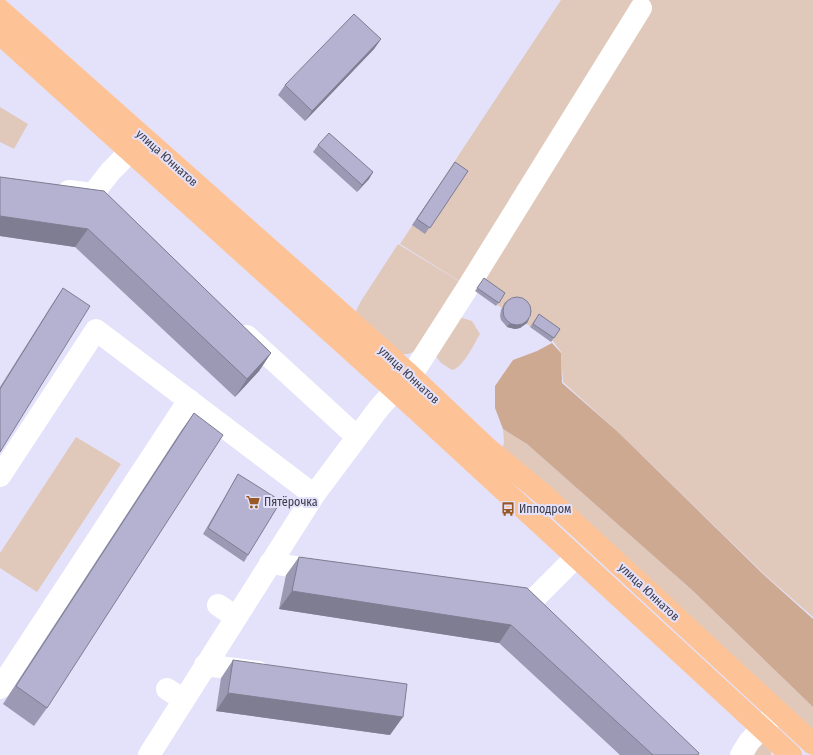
<svg xmlns="http://www.w3.org/2000/svg" width="813" height="755" font-family="'Fira Sans Condensed',sans-serif">
<style>
.green{fill:#e0c9ba}
.forest{fill:#cda991}
.lines{fill:none;stroke-linecap:round;stroke-linejoin:round}
.minor{stroke:#fff;stroke-width:22}
.major{stroke:#fdc397;stroke-width:22}
.wall{fill:#9b99b3}
.shaded-wall{fill:#7e7d92}
.building{fill:#b4b2d0;stroke:#7e7d92}
.labels{text-anchor:middle;dominant-baseline:central;stroke-width:4;stroke-linejoin:round;paint-order:stroke}
.street-label{font-size:12px;fill:#3c3b48;stroke:#e4e2fb}
.poi-label{font-size:12px;fill:#3c3b48;stroke:#e4e2fb;text-anchor:start}
</style>
<rect width="100%" height="100%" fill="#e4e2fb"/>
<path class="green" d="M561 0H813V617L765 575 618 432 563 382 561 352 553 341 477 292 400 244Z
M0 107 28 124 14 149 0 142Z
M398 244 462 283 415 351 408 354H399L365 327 356 311 361 301Z
M459 317 472 321 480 334C474 344 463 368 452 370L441 363 435 355Z
M503 429 527 444 692 590 813 707V744L500 459 504 442Z
M76 437 121 464 37 592 0 568V553Z
M764 743 772 745 771 755H753L759 744Z"/>
<path class="forest" d="M552 343 561 353 562 383 618 432 764 575 813 619V707L692 590 527 444 503 429 495 408V386L513 360 537 351Z"/>
<g class="lines">
<path class="minor" d="M69 191 93 194 110 172 143 138
M247 336 357 437
M411 376 468 287 641 8
M0 476 96 330 314 495
M270 563 322 571
M532 601 576 557
M218 605 236 617
M205 665 258 672
M0 688 189 400
M167 689 184 700
M149 755 314 495 379 408 395 390
M741 755 749 742 777 711"/>
<path class="major" d="M0 10 328 301 411 376 486 447 545 496 813 744
M0 34 395 390 791 755"/>
</g>
<path class="wall" d="M381 39 374 49 305 121 278 95 285 85Z
M318 145 373 172 369 179 357 192 313 152Z
M455 162 468 171 425 234 412 225Z
M0 177 104 191 271 353 259 371 235 397 75 247 0 236Z
M484 278 505 293 496 306 475 291Z
M63 288 0 452V387L51 306Z
M505 302 529 319 527 323 520 328 515 329 507 327 501 320 500 316 501 310Z
M539 314 560 329 551 342 530 327Z
M194 413 47 708 34 726 3 704 181 431Z
M238 474 248 555 244 562 203 534 234 481Z
M299 557 527 588 698 755H620L499 643 279 609 286 575Z
M233 660 390 735 216 711 221 678Z"/>
<path class="shaded-wall" d="M381 39 374 49 305 121 312 111Z
M373 172 369 179 357 192 362 185Z
M0 216 88 229 75 247 0 236Z
M529 319 527 323 520 328 515 329 507 327 509 324Z
M271 353 259 371 235 397 247 379Z
M292 591 511 625 499 643 279 609Z
M228 693 403 717 390 735 216 711Z"/>
<path class="building" d="M354 14 381 39 312 111 285 85Z
M329 133 373 172 362 185 318 145Z
M455 162 468 171 430 228 417 219Z
M0 177 104 191 271 353 247 379 88 229 0 216Z
M484 278 505 293 499 303 477 288Z
M63 288 90 306 0 452V389Z
M503 311a14 14 0 1 1 28 0a14 14 0 1 1-28 0Z
M539 314 560 329 554 338 533 324Z
M194 413 223 435 47 708 16 686Z
M238 474 281 501 248 555 208 528Z
M299 557 527 588 699 753 698 755H653L511 625 292 591Z
M233 660 407 684 403 717 228 693Z"/>
<defs>
<symbol id="supermarket-bare" viewBox="-9 -9 18 18"><path d="M-6-5.5h2.5l.6 2H6L4.5 2H-2.5L-4.4-4H-6ZM-1.5 3.2a1.3 1.3 0 1 0 .1 0ZM3 3.2a1.3 1.3 0 1 0 .1 0Z" fill="#995924" stroke="#e4e2fb" stroke-width="2.5" paint-order="stroke"/></symbol>
<symbol id="bus-bare" viewBox="-9 -9 18 18"><path d="M-5-6H5V4H4V6H2V4H-2V6H-4V4H-5ZM-3.5-4V0h7V-4ZM-3.5 1.2v1.5H-2V1.2ZM2 1.2v1.5H3.5V1.2Z" fill="#995924" stroke="#e4e2fb" stroke-width="2.5" paint-order="stroke"/></symbol>
</defs>
<g fill-rule="evenodd">
<use href="#supermarket-bare" x="243" y="492" width="20" height="20"/>
<use href="#bus-bare" x="498" y="499" width="20" height="20"/>
</g>
<g class="labels">
<g class="street-label">
<text transform="translate(167 158) rotate(42)">улица Юннатов</text>
<text transform="translate(409 375) rotate(43)">улица Юннатов</text>
<text transform="translate(649 592) rotate(43)">улица Юннатов</text>
</g>
<g class="poi-label">
<text x="264" y="502">Пятёрочка</text>
<text x="519" y="509">Ипподром</text>
</g>
</g>
</svg>
